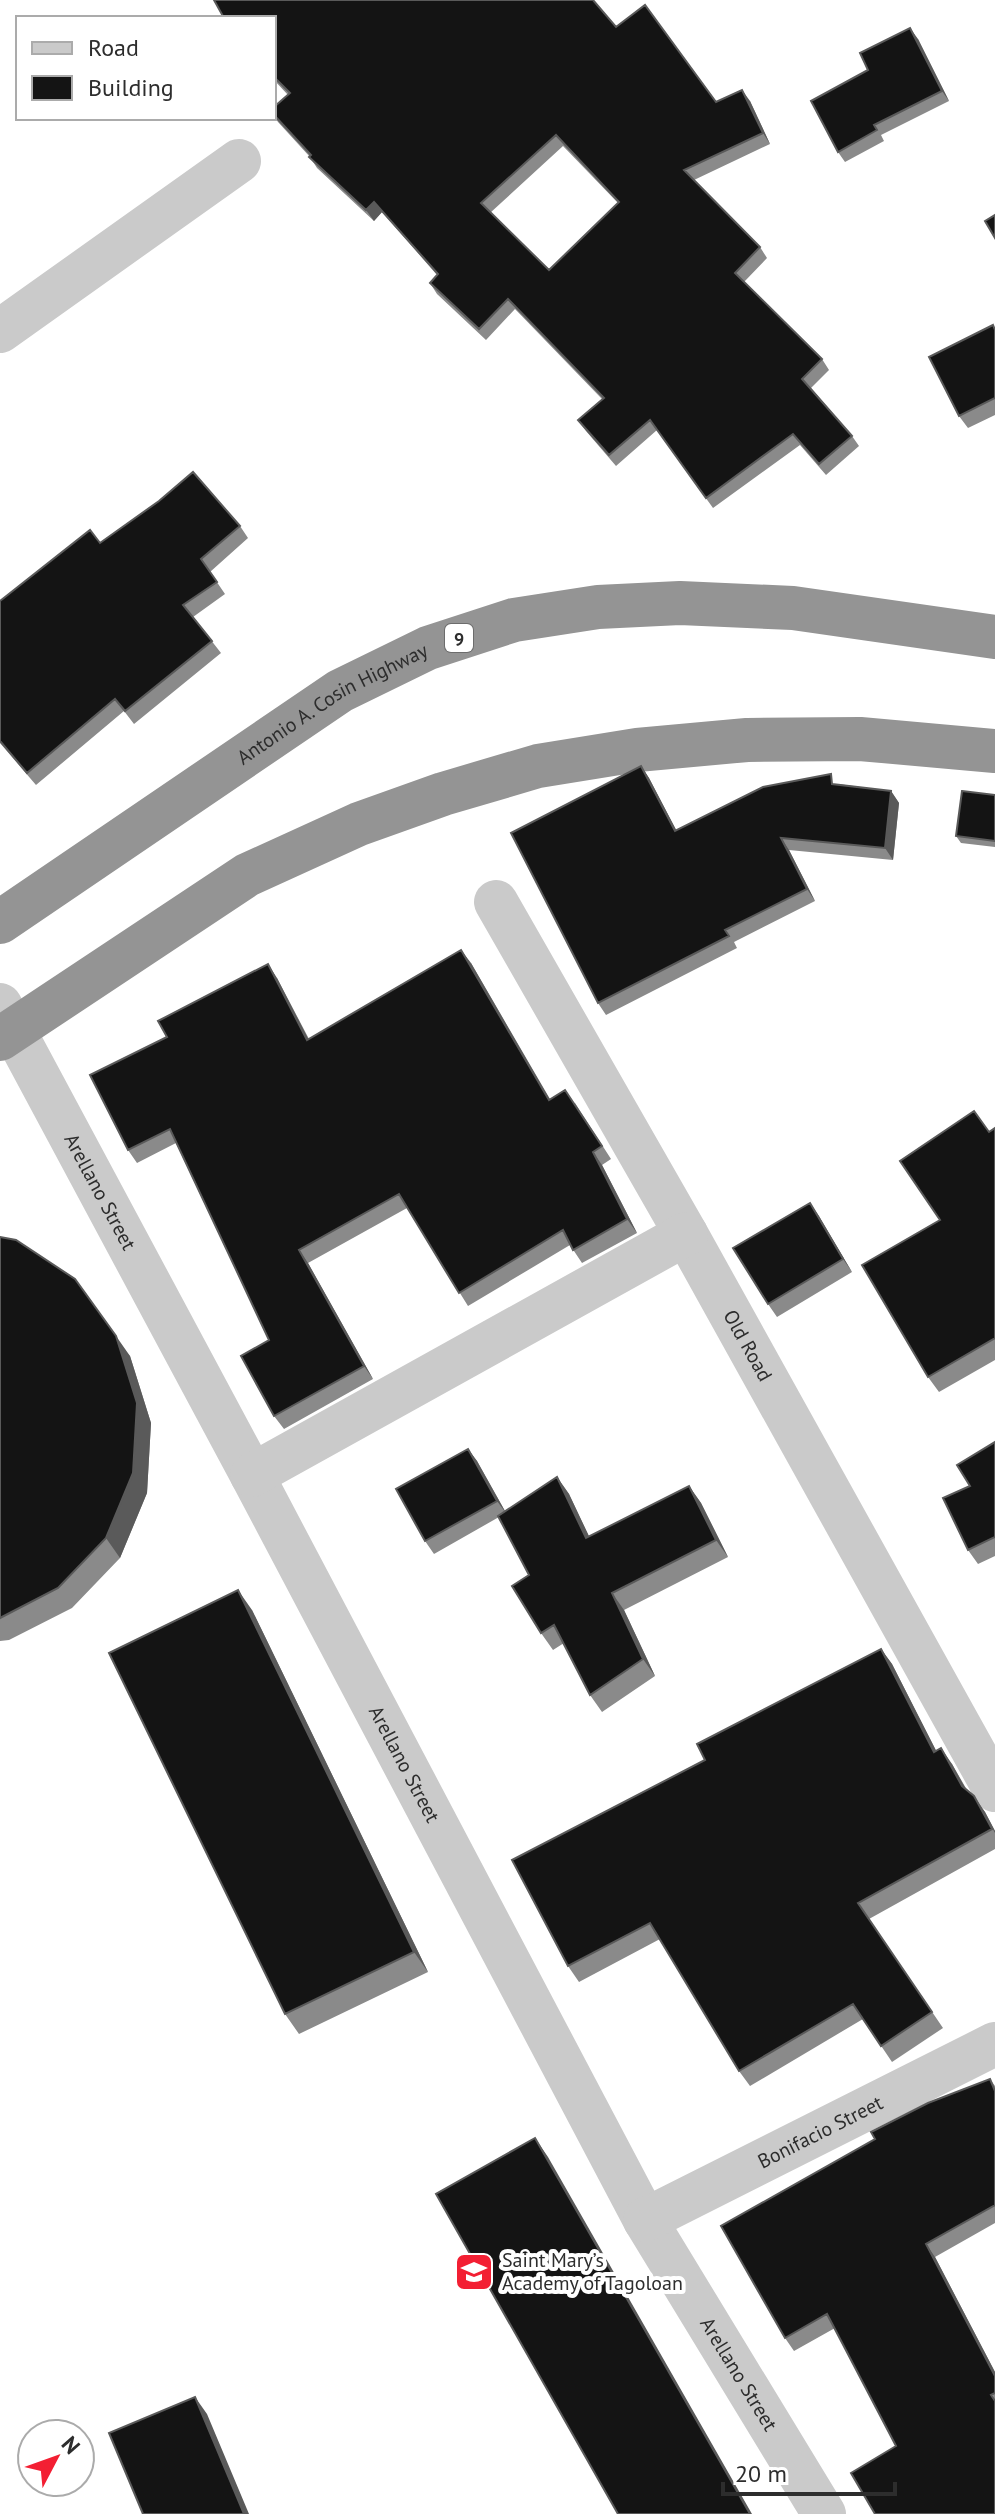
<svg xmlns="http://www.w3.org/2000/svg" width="995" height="2514" font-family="'PT Sans',sans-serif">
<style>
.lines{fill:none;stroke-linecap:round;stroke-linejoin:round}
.minor{stroke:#cacaca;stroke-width:44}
.highway{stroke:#949494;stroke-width:44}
.wall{fill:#8a8a8a;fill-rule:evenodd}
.shaded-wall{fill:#5a5a5a}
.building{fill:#141414;stroke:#5a5a5a;stroke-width:2;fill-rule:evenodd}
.labels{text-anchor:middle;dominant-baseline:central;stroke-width:8;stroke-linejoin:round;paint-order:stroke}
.shield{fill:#fff;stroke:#6c6c6c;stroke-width:2}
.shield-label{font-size:18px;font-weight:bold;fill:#2d2d2d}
.street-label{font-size:20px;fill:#2d2d2d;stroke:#fff}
.poi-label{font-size:20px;fill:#2d2d2d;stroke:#fff;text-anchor:start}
</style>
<rect width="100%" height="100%" fill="#fff"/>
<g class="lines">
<g class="minor">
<path d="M0 331 239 161"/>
<path id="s1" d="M496 902 686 1234 995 1790"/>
<path id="s2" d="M0 1005 252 1475 645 2220 824 2514"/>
<path d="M252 1475 686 1234"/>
<path id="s3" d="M645 2220 995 2044"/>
</g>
<g class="highway">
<path id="s4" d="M0 922 340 691 428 648 514 620 598 607 680 603 793 608 995 637"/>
<path d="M0 1039 247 875 359 824 443 794 538 766 637 750 747 740 860 739 995 751"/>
</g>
</g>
<path class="wall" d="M274 18 616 27 716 102 750 101 770 144 694 180 760 247 767 258 744 282 822 359 829 370 811 388 852 436 859 446 826 475 800 445 713 508 657 430 616 466 586 431 578 420 602 399 515 309 486 340 437 294 430 283 437 275 382 212 374 221 317 168 310 157 278 122 274 116V107L288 95 274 80ZM563 146 618 203 549 270 490 213Z
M918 39 949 101 881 135 884 141 845 162 838 152 868 70Z
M995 329V415L968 428 959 416Z
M240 526 248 538 210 572 225 594 193 617 221 653 134 724 124 711 36 785 0 743V601L100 543Z
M641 766 649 778 676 830 838 784 891 791 899 803 893 860 789 850 815 901 734 942 737 948 606 1015 598 1003Z
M995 795V847L961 843 956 836Z
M471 963 550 1099 575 1103 611 1159 602 1165 637 1233 582 1263 570 1245 468 1306 407 1208 308 1263 373 1379 284 1429 274 1416 269 1340 176 1143 137 1163 128 1150 167 1037 277 978 309 1039Z
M995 1128V1360L939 1392 928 1377 940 1220 989 1132Z
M810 1203 852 1272 777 1317 768 1304Z
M0 1237 130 1356 151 1423 147 1493 120 1558 72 1608 9 1640 0 1641Z
M995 1442V1556L978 1564 968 1550 970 1486Z
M468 1449 477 1461 505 1511 557 1477 569 1494 589 1537 689 1486 701 1503 728 1557 624 1610 655 1676 602 1712 590 1695 564 1643 553 1650 541 1633 529 1575 499 1517 434 1554 425 1541Z
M252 1610 428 1972 299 2034 285 2014Z
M881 1649 892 1664 936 1751 952 1764 967 1790 985 1812 995 1831V1849L869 1919 943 2028 892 2062 863 2019 750 2086 739 2071 660 1939 579 1982 568 1966 705 1760Z
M990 2079 995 2086V2223L935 2257 995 2372V2514L896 2446 835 2328 794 2351 785 2338Z"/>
<path class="shaded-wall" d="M910 28 918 39 949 101 942 91Z
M742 90 750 101 770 144 763 133Z
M374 202 382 212 374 221 366 210Z
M641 766 649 778 683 843 675 831Z
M891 791 899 803 893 860 885 848Z
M781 838 789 850 815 901 807 889Z
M461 950 471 963 558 1114 549 1100Z
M268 964 277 978 316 1054 307 1040Z
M593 1152 602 1165 637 1233 627 1219Z
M810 1203 819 1216 852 1272 843 1259Z
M299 1250 308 1263 373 1379 364 1366Z
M116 1336 130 1356 151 1423 147 1493 120 1558 106 1538Z
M468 1449 477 1461 506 1513 497 1501Z
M557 1477 569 1494 598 1555 586 1538Z
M689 1486 701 1503 728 1557 716 1540Z
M238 1590 252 1610 428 1972 414 1952Z
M612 1593 624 1610 655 1676 643 1659Z
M881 1649 892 1664 945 1768 934 1752Z
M941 1748 952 1764 973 1802 962 1786Z
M974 1796 985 1812 995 1831V1833Z
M535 2138 548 2157 752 2514H750Z
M926 2244 935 2257 995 2372V2376Z
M195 2397 207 2414 249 2514H244Z"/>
<path class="building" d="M214 0H593L616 27 645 5 716 102 742 90 763 133 684 170 760 247 735 273 822 359 802 379 852 436 819 464 793 434 706 498 650 420 609 455 578 420 604 398 508 299 479 329 430 283 438 274 374 202 366 210 309 157 311 155 274 115V107L290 93 274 77V18H224ZM556 135 619 202 549 270 481 203Z
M910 28 942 91 874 125 877 130 838 152 811 101 868 70 860 53Z
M995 215V238L985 221Z
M993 325 995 330V398L959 416 929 357Z
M193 472 240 526 201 559 217 582 183 605 212 641 125 711 115 699 27 773 0 741V601L90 530 100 543 159 501Z
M641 766 675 831 763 787 831 774 832 784 891 791 885 848 781 838 807 889 725 930 729 936 598 1003 511 833Z
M962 791 995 795V841L956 836Z
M461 950 549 1100 565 1090 602 1146 593 1152 627 1219 573 1250 563 1230 459 1293 399 1194 299 1250 364 1366 274 1416 241 1356 269 1340 170 1129 128 1150 90 1075 167 1037 158 1021 268 964 307 1040Z
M974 1111 989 1132 995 1128V1338L928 1377 862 1265 940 1220 900 1161Z
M810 1203 843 1259 768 1304 733 1248Z
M0 1237 16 1240 75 1279 116 1336 137 1403 133 1473 106 1538 58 1588 0 1618Z
M995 1442V1537L968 1550 943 1498 970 1486 957 1465Z
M468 1449 497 1501 425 1541 396 1489Z
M557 1477 586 1538 689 1486 716 1540 612 1593 643 1659 590 1695 554 1625 541 1633 512 1586 529 1575 498 1516Z
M238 1590 414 1952 285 2014 109 1653Z
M881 1649 934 1752 941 1748 962 1786 974 1796 992 1829 858 1903 932 2012 881 2046 853 2004 739 2071 650 1923 568 1966 512 1860 705 1760 697 1744Z
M990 2079 995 2091V2205L926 2244 995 2376V2393L991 2395 995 2401V2514H875L851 2473 896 2446 827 2314 785 2338 721 2226 875 2139 871 2132 928 2103Z
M535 2138 750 2514H618L436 2194Z
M195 2397 244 2514H143L109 2433Z"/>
<defs>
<symbol id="school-square" viewBox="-11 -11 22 22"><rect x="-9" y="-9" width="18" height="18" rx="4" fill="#f31f33" stroke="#fff"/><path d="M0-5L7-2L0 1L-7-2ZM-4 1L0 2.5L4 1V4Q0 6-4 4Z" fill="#fff"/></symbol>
</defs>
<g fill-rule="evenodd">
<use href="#school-square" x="452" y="2250" width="44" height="44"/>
</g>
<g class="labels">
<rect class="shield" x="445" y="624" width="28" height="28" rx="6"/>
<g class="shield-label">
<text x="459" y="638">9</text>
</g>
<g class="street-label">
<text stroke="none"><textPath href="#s4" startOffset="398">Antonio A. Cosin Highway</textPath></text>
<text stroke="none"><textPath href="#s2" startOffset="212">Arellano Street</textPath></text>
<text stroke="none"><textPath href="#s1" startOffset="510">Old Road</textPath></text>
<text stroke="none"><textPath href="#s2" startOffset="860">Arellano Street</textPath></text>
<text stroke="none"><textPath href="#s3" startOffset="196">Bonifacio Street</textPath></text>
<text stroke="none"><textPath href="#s2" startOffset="1556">Arellano Street</textPath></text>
</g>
<g class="poi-label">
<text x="502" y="2260">Saint Mary’s<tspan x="502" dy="23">Academy of Tagoloan</tspan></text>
</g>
</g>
<rect x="16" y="16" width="260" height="104" fill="#ffffff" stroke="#ababab" stroke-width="2"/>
<rect x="32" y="42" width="40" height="12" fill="#cacaca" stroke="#ababab" stroke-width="2"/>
<text x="88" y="56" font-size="24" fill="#2d2d2d">Road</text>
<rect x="32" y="76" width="40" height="24" fill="#141414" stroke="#ababab" stroke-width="2"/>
<text x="88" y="96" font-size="24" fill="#2d2d2d">Building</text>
<g transform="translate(56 2458) rotate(49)"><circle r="38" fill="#ffffff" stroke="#ababab" stroke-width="2"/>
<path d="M0-6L14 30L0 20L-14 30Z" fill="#f31f33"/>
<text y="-12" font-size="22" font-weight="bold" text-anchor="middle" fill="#2d2d2d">N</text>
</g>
<path d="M723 2482v12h172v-12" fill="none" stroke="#2d2d2d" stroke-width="4"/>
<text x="735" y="2482" font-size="24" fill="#2d2d2d" stroke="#ffffff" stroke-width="6" paint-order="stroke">20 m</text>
</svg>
